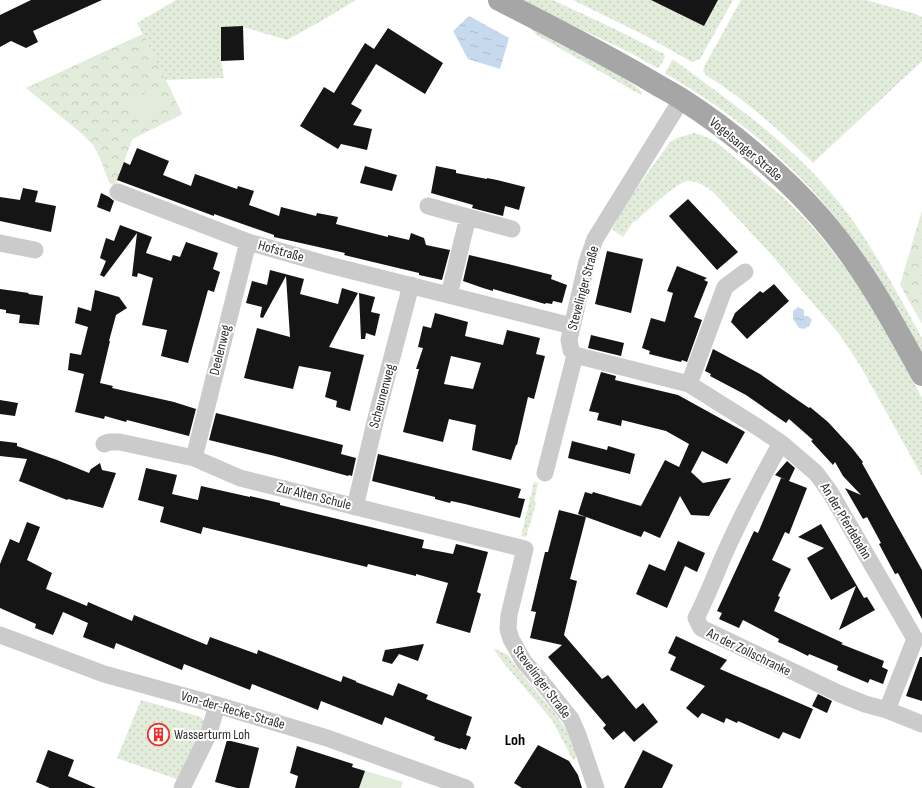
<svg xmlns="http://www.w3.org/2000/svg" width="922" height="788" font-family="'Sofia Sans Condensed',sans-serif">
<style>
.grass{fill:url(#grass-dots)}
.forest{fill:url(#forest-crowns)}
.garden{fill:#e2ecdb}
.water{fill:url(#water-ripples)}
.building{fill:#151515;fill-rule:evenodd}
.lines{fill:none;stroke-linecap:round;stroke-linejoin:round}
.minor{stroke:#cbcbcb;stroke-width:17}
.major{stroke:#a6a6a6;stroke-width:22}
.labels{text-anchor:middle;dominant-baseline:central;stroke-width:4;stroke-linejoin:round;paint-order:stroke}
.street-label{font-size:14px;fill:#2e2e2e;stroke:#fff}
.poi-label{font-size:14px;fill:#2e2e2e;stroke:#fff;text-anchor:start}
.quarter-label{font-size:16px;font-weight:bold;fill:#000;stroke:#fff}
</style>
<defs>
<pattern id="grass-dots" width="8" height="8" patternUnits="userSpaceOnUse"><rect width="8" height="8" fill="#e2ecdb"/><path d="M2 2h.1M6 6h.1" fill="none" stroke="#c2cbbc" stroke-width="1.8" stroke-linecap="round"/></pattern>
<pattern id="forest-crowns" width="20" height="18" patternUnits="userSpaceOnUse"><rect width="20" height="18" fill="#e2ecdb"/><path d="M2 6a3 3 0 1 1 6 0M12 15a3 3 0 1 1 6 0" fill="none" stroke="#c2cbbc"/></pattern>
<pattern id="water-ripples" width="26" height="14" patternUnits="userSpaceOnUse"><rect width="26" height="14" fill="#c6d9ed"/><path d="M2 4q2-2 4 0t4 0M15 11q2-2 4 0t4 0" fill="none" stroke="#abc"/></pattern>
</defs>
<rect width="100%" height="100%" fill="#fff"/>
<path class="grass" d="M176 0H356L323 20 287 40 243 27H221V61L224 78 166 80 182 114 132 139 115 187C106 182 103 162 97 152L101 147 26 88 143 34 137 23Z
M519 0H553L621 32 664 54 665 57 660 66 657 68 629 52Z
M573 0H651L704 26 718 0H733L700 59 692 62 646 36Z
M741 0H866L916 14 922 17V61L813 163C780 131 746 100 706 75L703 71 705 65Z
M532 26C549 36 638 82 642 93L641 95 537 35 529 27Z
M672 60H674C735 105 799 149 845 210 875 250 898 295 922 338V353C902 317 882 282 859 249 821 194 772 146 718 107 701 95 683 84 665 73Z
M694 133 702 135 716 142 784 198 807 221 827 244 853 278 880 320 922 398V476L861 367 840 335 769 252 714 193C707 187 698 181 688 181 676 182 646 212 636 221L633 222 623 237 612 229 629 199 670 142 677 138Z
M534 482 538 483 534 502 536 503 526 537 521 536Z
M493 648 508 655 517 668 554 712 567 731 578 755 573 760 552 720 502 661Z
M141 700 201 717 205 722 179 780 117 758Z"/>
<path class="forest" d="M143 34 182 114 132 139 115 187 109 182 101 159 93 145 81 133 26 88Z
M922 210V324L900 285Z"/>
<path class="garden" d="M154 89 164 109 139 123 129 107V101Z
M352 767 403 782 401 788H359Z"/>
<path class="water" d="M469 16 509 38 500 69 468 59 453 31Z
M798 307 804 310V316H808L812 320 809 326 804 329 799 328 793 319V311Z"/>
<path class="building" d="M31 0H102L33 31 38 42 26 48 11 41 0 47V15Z
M651 0H718L704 26Z
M243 26 244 60 221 61V27Z
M388 28 443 63 425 94 376 64 351 104 362 110 353 125 372 129 367 150 341 144 338 149 300 126 324 87 334 93 365 43 374 49Z
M137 148 169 161 163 175 191 186 195 174 237 189 238 186 254 191 249 205 279 216 281 207 316 216 317 213 338 217 336 224 388 237V235L409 240 411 233 424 238 426 245 450 250 442 280 419 275V273L373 262 344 255 345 253 274 237V235L214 214V216L117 180 124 162 130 165Z
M365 166 397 175 392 191 360 183Z
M436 166 456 170V173L487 179V178L497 180 525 187 519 210 505 206 503 216 472 208 473 205 431 193Z
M23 188 38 191 35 202 56 206 51 232 0 221V197L20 200Z
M101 193 109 197 114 201 110 212 97 207Z
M688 199 738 252 717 270 669 216Z
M120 225 152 237 146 253 171 261 173 255 180 257 186 242 218 253 213 269 220 272 214 292 208 290 188 363 161 356 167 330 142 325 153 278 138 273 137 277 132 276 137 233 104 277 100 275 106 261 100 258 106 238 114 241Z
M607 251 643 259 631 313 595 304Z
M469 255 508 264 552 275 551 279 567 285 562 303 553 301 552 304 546 303 545 304 500 291 493 289V291L483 288 463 281Z
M677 266 707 278 704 280 708 282 694 317 702 320 687 362 682 360 681 362 649 354 650 351 642 348 651 318 665 322 673 293 667 291Z
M270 270 304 279 300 294 338 304 342 288 358 293 329 347 364 355 350 411 336 407 337 401 325 397 331 372 299 366 293 389 244 378 257 328 290 337 286 276 263 318 260 317 262 307 246 303 252 281 267 285Z
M774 284 789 301 747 339 731 322 735 313 760 291 763 293Z
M0 289 29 293 28 294 43 296 39 325 19 323 20 315 6 313V310L0 309Z
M95 290 119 297 127 308 116 315 109 341H110L100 383 113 386 112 388 174 402 196 409 189 436 127 420 126 422 105 416 104 419 75 412 84 374 68 370 70 353 81 355 88 327 75 323 78 307 91 311Z
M359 293 375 297 371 312 380 314 375 336 366 333 365 339H361Z
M435 313 468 322 465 336 503 345 507 330 540 338 536 354 545 356 534 399 528 397 517 445H516L511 460 472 450 476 425 449 419 443 442 403 432 419 369H416L423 348 418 347 423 326 431 328ZM451 356 481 363 473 389 444 384Z
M591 335 624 343 621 356 588 348Z
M713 349 760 374 809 408 810 407 828 422 852 448 863 462 862 463 922 570V619L898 573 895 574 879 544 881 543 867 517 863 519 845 488 861 495 843 476 835 462 833 465 811 441 813 440 789 419 786 423 746 395 710 376 711 374 705 371Z
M601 372 616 376 615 380 678 395 745 432 727 464 702 451 691 472 703 483 731 478 709 516 691 515 680 496 660 538 644 531 641 537 578 514 585 492 592 494 593 492 641 506 665 460 679 467 689 444 666 431 622 420 621 426 597 420 599 413 589 411Z
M0 400 18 403 15 416 0 414Z
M216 413 343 445 341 454 356 458 352 476 349 475 348 476 275 456 209 440Z
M0 441 17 443V446L57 460 89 473 91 469 100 463 102 470 116 473 103 508 68 499 67 500 19 481 27 459 0 456Z
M572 441 607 450 608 446 635 454 630 474 568 458Z
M378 454 521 489 518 498 525 499 520 518 465 504 451 501 450 503 435 499V497L372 481Z
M787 461 795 468 789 481 807 488 789 534 785 532 772 560 791 569 778 596 780 597 774 611 843 643 841 644 884 661 882 667 888 670 883 684 870 679 868 683 837 670 838 666 809 654 808 656 794 649 778 642 779 639 743 620 739 628 719 619 722 613 717 611 754 531 758 533 781 478 786 480 775 475Z
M146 468 177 475 172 494 198 500 201 486 250 497V496L280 503V505L424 540 422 548 453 554 456 544 488 552 477 592 481 594 470 633 436 623 448 583 416 574V576L368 564 367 567 203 527 201 534 160 522 164 507 138 500Z
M559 510 586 517 570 579 577 581 564 635 602 679 608 675 636 709 643 703 658 722 634 742 624 731 613 740 603 728 606 725 548 657 562 645 530 638 536 612 531 611 545 552H548Z
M27 522 40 527 27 560 52 573 46 589 87 606 88 602 132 621 134 615 207 645 210 637 257 654 258 650 341 682 343 676 356 681V682L393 696 398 683 428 695 426 699 472 717 466 735 471 737 466 750 461 748 460 749 434 740 435 737 385 717 382 725 321 701 318 710 252 684 250 690 184 664 182 670 116 643 114 649 83 637 88 623 63 612 53 635 35 628 36 624 0 608V564L10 539 19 543Z
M821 524 864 598 867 597 875 610 839 630 856 586 831 600 807 558 824 548 798 537Z
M678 541 705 553 697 572 685 566 667 608 636 594 649 564 665 571Z
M676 636 727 660 720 669 813 709 800 739 783 732 779 739 738 721 737 723 726 718 724 723 702 713 698 718 686 708 705 686 670 670 676 657 668 653Z
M424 644 418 661 399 654 392 664 382 661 385 650Z
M920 657H922V701L906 696Z
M818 694 832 701 827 713 812 706Z
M157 725 165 729 168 737 158 742 151 738 149 733 152 727Z
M227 740 259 748 249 788H237L215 782Z
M538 745 569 761 578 775 582 788H522L514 783Z
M297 746 353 764 352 767 365 771 359 788H295L298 776 290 773Z
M48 750 74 760 68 776 96 788H50L36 782Z
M643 750 673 765 662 788H624Z"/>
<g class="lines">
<path class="minor" d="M118 192 248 242 329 265 572 326
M428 206 512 229
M0 243 35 250
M449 295 468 217
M575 355 689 384 759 428 781 443 816 473 830 492 915 639 887 710
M689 384 725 287 745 272
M781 443C762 477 744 511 728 546 717 570 708 595 696 618L701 628 840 694 865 704 887 710 922 724
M104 444 109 442H120L194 458 240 478 525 549 509 615 508 629 511 639 524 662 540 680 571 719 578 735 596 788
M194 458 248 242
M545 473 575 355 571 350 569 340 587 262 595 239 675 110 683 100
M355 507 376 418 411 285
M0 635 104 674 217 705 327 738 466 788
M182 788 209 733 217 705"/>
<path class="major" d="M499 0C552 27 604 53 654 83 664 89 674 94 683 100 730 130 784 175 821 218 862 265 892 320 922 375"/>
</g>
<defs>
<symbol id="building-ring" viewBox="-11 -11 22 22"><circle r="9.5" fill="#fff" stroke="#ef2f26" stroke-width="1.5"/><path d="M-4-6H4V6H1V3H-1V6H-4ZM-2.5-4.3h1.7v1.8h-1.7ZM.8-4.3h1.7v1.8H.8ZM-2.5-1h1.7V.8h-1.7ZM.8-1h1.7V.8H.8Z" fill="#ef2f26"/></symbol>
</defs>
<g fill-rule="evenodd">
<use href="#building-ring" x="146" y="722" width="25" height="25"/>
</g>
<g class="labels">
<g class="street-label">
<text transform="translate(746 149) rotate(40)">Vogelsanger Straße</text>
<text transform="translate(281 251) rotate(16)">Hofstraße</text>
<text transform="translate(583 288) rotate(-75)">Stevelinger Straße</text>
<text transform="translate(220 350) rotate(-76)">Deelenweg</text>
<text transform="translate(382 396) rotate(-75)">Scheunenweg</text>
<text transform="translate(314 496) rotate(14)">Zur Alten Schule</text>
<text transform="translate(846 521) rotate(59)">An der Pferdebahn</text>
<text transform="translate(749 652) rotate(26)">An der Zollschranke</text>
<text transform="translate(542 682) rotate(53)">Stevelinger Straße</text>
<text transform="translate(233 710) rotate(16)">Von-der-Recke-Straße</text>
</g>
<g class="poi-label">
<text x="174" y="734">Wasserturm Loh</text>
</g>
<g class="quarter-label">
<text x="515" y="740">Loh</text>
</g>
</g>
</svg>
